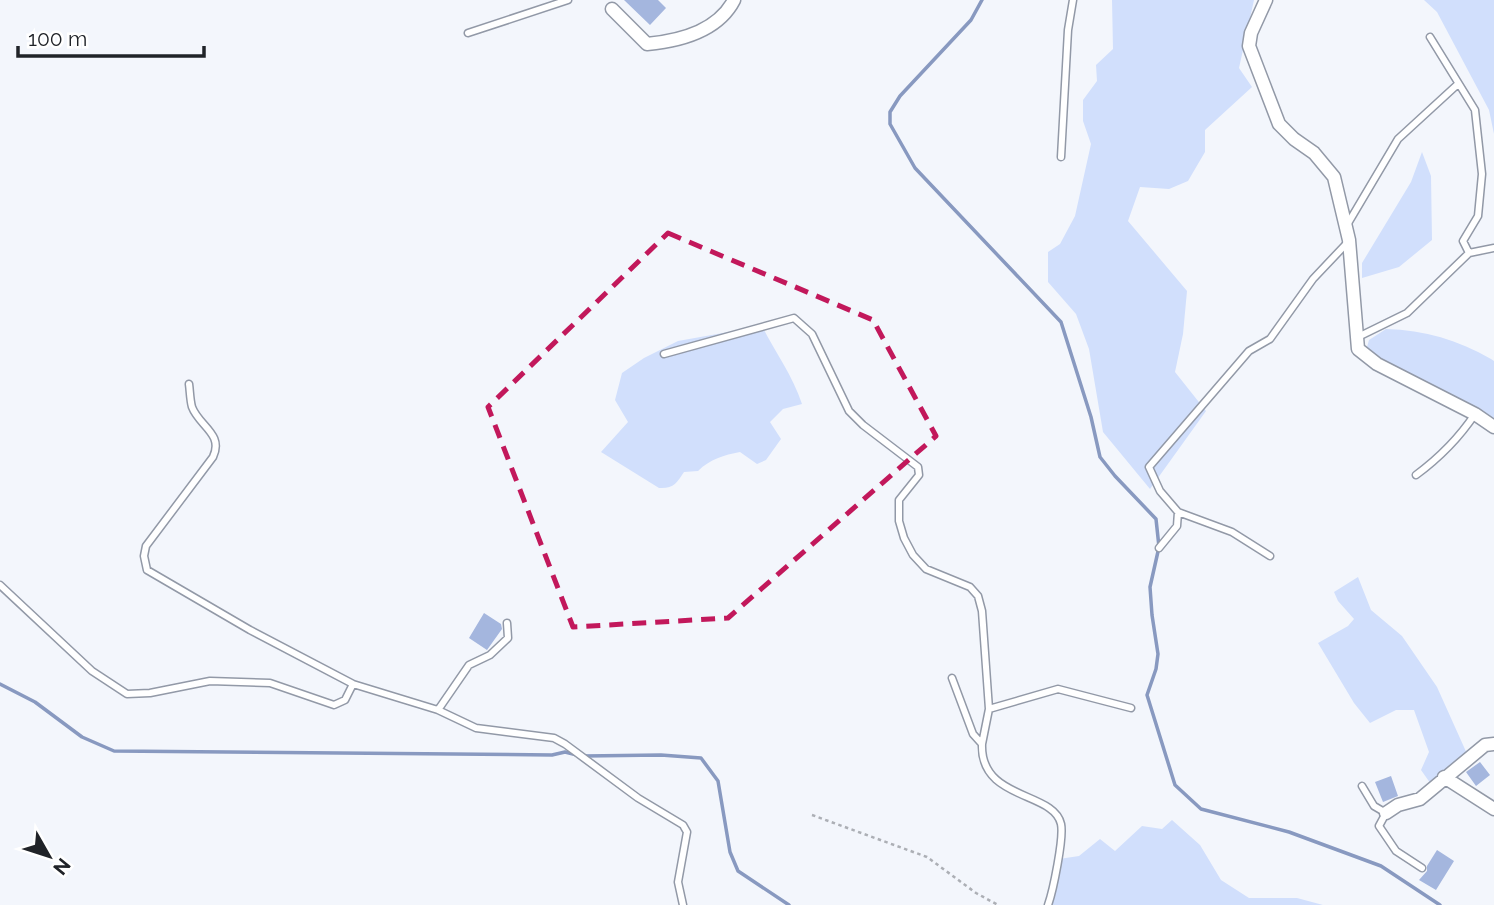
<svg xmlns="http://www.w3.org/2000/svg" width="1494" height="905" font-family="Raleway,sans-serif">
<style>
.green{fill:#d1dffc}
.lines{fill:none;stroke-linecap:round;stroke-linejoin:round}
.stream{stroke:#8899c0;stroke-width:3.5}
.building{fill:#a4b6de}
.service-casing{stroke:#9299a7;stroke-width:9}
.minor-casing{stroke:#9299a7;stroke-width:15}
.path{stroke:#acafb5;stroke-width:2.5;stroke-dasharray:3.5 3.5;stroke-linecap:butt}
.service{stroke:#fff;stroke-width:6}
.minor{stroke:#fff;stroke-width:12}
.marked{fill:none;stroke:#c2185b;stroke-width:5;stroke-dasharray:14 9;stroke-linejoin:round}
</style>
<rect width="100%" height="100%" fill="#f3f6fc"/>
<path class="green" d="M1112 0H1254L1239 68 1252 87 1205 130V152L1188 181 1169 189 1140 187 1128 221 1187 291 1183 334 1175 372 1206 411 1150 489 1103 432 1089 349 1076 314 1048 282V252L1060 244 1075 216 1091 144 1083 121V100L1097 81 1096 65 1113 49Z
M1424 0H1494V134L1489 110 1437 12Z
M1422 152 1431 176 1432 240 1399 267 1362 278V263L1411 182Z
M762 326C775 352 793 376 802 404L783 409 770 422 781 439 766 460 757 464 740 452C724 455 710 459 698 471L684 472C677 483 673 489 659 488L601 452 628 422 615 400 622 373 644 358 678 341Z
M1386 329C1425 330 1458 340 1491 359L1494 361V420C1468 407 1447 393 1422 380 1404 369 1380 366 1367 347L1369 340Z
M1358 577 1371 610 1402 636 1437 687 1468 756 1433 787 1421 770 1429 752 1414 710H1396L1370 723 1354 703 1318 643 1348 626 1354 619 1338 601 1334 592Z
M1172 820 1200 845 1221 880 1249 898H1297L1323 905H1049L1059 859 1079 856 1100 839 1115 851 1142 826 1162 829Z"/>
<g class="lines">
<path class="stream" d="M982 0 971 20 900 96 890 112V124L915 168 1061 322 1091 417 1100 457 1115 476 1156 519 1159 547 1150 587 1152 615 1158 654 1156 669 1147 695 1175 785 1201 809 1289 832 1381 866 1440 905
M0 684 35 702 82 737 114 751 552 755 565 752 577 755
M584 756 661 755 701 758 718 781 730 852 738 871 789 905"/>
</g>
<path class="building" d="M624 0H658L666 8 650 25Z
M484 613 501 624 502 629 487 650 469 638Z
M1480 762 1490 775 1476 786 1466 772Z
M1391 776 1398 796 1383 802 1375 782Z
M1437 850 1454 861 1436 890 1419 880 1427 871V866Z"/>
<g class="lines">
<defs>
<path id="service" d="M468 33 568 0
M1430 37 1475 110 1482 174 1478 216 1463 241 1469 253
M1061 157 1068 30 1073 0
M1347 225 1398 139 1458 84
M1358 337 1407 313 1469 253 1494 248
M664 354 794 318 812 334 849 411 863 425 918 467 919 475 899 500V521L904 538 913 555 926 569 970 587 978 596 982 611 989 709
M189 384C190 391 190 400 192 407 199 426 224 434 213 457L146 546 144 556 147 570 250 630 353 684 438 710 476 728 554 738 565 744 638 798 683 825 687 832 678 882 683 905
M1416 475C1439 458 1459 438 1475 414
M1178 512 1160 491 1149 467 1249 351 1270 339 1313 279 1348 242
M1159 548 1177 526 1178 512 1232 532 1270 556
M0 585 92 671 127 694 150 693 210 681 270 683 334 705 345 700 353 684
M952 678 973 734 982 744C980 801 1054 791 1061 824 1064 838 1053 891 1048 905
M438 710 469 665 490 655 508 638 507 623
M982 744 989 709 1058 689 1131 708
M1362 786 1374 806 1386 813 1379 826 1396 851 1422 868"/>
<path id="minor" d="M1266 0 1251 33 1249 46 1279 124 1294 139 1314 153 1334 177 1349 240 1358 349 1377 364 1475 414 1494 427
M612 9 647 44C679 41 718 31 734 0
M1444 777 1494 809
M1386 813 1398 805 1420 799 1485 745 1494 744"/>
</defs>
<use href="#service" class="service-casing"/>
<use href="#minor" class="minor-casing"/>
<path class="path" d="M812 815 927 857 976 893 998 905"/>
<use href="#service" class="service"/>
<use href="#minor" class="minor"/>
</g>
<path class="marked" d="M668 233 873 320 936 436 728 618 573 627 488 407Z"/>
<g transform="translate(49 856) rotate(129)" stroke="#ffffff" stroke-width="5" paint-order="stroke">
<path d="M0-5L12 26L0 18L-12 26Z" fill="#202328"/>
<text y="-10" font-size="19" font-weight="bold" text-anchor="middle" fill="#202328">N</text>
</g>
<path d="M18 46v10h186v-10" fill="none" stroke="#202328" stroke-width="3.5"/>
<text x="28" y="46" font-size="21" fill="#202328" stroke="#ffffff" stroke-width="5" paint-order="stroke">100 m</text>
</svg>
